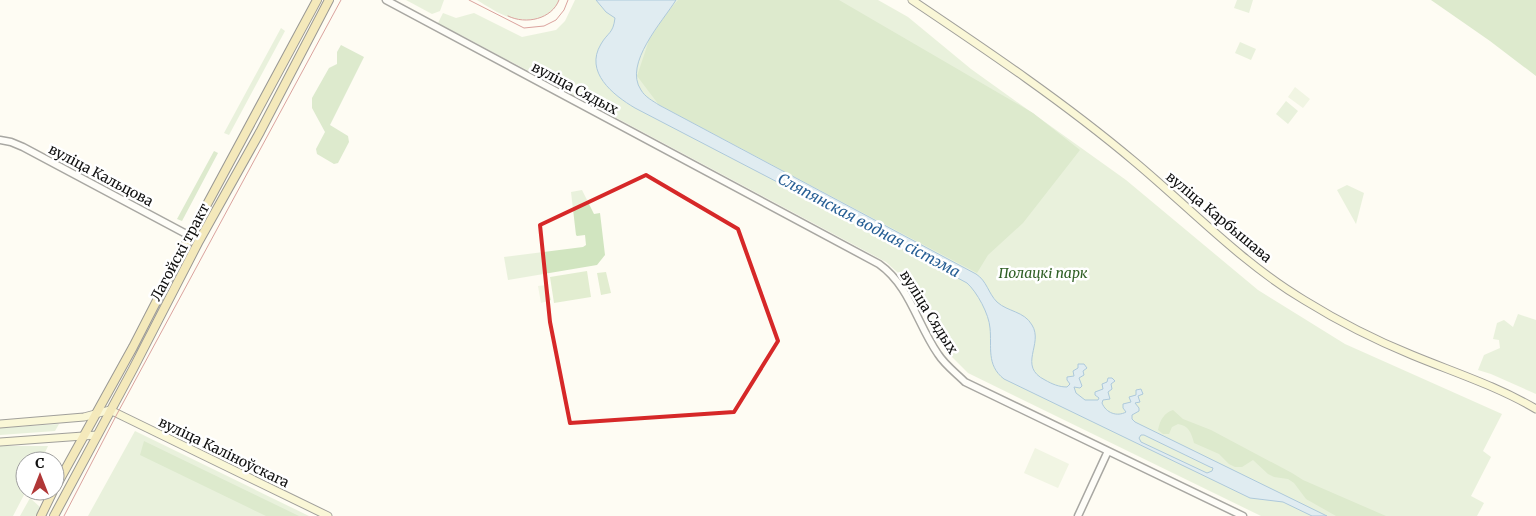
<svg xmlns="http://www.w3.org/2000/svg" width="1536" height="516" font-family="Merriweather,serif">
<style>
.green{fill:#d1e5c0}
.forest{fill:#b5d4a1}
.pitch{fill:#e2edd0}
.water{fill:#bddaf0;stroke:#4c8bbe;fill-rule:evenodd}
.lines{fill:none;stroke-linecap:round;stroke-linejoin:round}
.tertiary-casing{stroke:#424242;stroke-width:9}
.secondary-casing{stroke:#313131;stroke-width:9}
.primary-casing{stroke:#202020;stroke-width:10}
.tertiary{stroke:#fff;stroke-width:6}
.secondary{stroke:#f6f2b6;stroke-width:7}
.primary{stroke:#e9d378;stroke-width:8}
.tram{stroke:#b03737;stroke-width:1}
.marked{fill:none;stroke:#d62828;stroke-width:4;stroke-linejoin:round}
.labels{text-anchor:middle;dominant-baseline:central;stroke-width:5;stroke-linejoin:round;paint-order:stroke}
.street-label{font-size:14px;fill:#0f0f0f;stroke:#fff}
.park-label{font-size:14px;font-style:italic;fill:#306026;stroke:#fff}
.water-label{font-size:15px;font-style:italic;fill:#265e94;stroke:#fff}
</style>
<rect width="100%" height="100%" fill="#fefcf3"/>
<path class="green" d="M406 0H444L440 11 432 14Z
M477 0H559C552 19 530 23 512 18 500 15 487 6 477 0Z
M575 0H878L908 17 971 69 1126 180 1258 290 1345 344 1502 414 1483 451 1491 457 1471 496 1484 503 1477 516H1261L968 373 950 355 906 280 886 262 461 35 455 33 439 25 438 23 443 13 456 18 474 13 522 37 556 30 565 21Z
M1237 0H1253L1249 13 1234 8Z
M281 28 285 31 229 135 224 133Z
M1240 42 1256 49 1251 60 1235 53Z
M1286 101 1298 111 1288 124 1276 114Z
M1347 185 1364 193 1356 224 1337 190Z
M582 190 594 214 600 213 605 255 597 265 508 280 504 257 583 247 586 245 585 235 577 236 576 235 571 192Z
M1518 314 1536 320V394L1491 374 1478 370 1484 355 1500 348 1499 340 1493 339 1497 323 1504 320 1513 327Z
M59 424 55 431 0 435V428Z
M135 431 309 516H88Z
M0 446H48L41 461H25L26 491 13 516H0Z
M30 498 40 507 36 516H20Z"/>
<path class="forest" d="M678 0H839L1033 113 1080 150 1023 223 988 255 977 273 659 105 637 76 649 40 666 14Z
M1431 0H1536V76L1490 41Z
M341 45 364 57 330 125 348 136 349 142 338 163 334 164 317 154 316 149 325 132 312 108V98L329 68 337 64V52Z
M214 151 218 153 182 221 177 219Z
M1173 410 1183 419 1211 430 1292 473 1303 480 1386 516H1336L1306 499 1294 483 1288 479 1274 477 1268 474 1253 460 1242 467H1235L1229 464 1219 454 1194 443C1191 432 1189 426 1178 424L1172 427 1169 434H1163L1158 430C1160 420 1164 413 1173 410Z
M144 441 299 516H266L140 455Z"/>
<path class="pitch" d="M1295 87 1310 99 1303 108 1288 97Z
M587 271 591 297 554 303 550 277Z
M606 272 611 293 601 295 597 273Z
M547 285 551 300 541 303 538 286Z
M1035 448 1069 464 1058 488 1024 473Z"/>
<path class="water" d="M596 0H676C663 21 623 64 641 90 645 97 653 101 659 105L976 274C987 281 988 293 997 302 1008 312 1024 311 1032 325 1044 344 1017 366 1045 380 1052 384 1059 387 1067 387L1070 384 1067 380V377L1074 376 1073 371 1078 368V364H1084L1087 368 1083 371 1084 375 1079 378 1082 386 1080 388 1074 387 1076 393 1085 400H1098L1099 398 1095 395V392L1103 389 1102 384 1107 382 1108 378H1112L1115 381 1111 384 1112 389 1108 392 1110 399 1103 400 1102 403C1106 413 1117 417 1126 412L1123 408V404L1131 402 1129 397 1136 395V390L1141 389 1143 394 1138 396 1140 402 1135 403 1139 408V411L1132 415V419L1135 422 1327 516H1312L1283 502 1250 498 1004 379C986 365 992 347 990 328 989 314 977 292 967 283L833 211 635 108C613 95 584 72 601 44 608 32 613 34 615 18L606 12ZM1141 435H1144L1210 467 1213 468 1212 471 1207 473 1141 442 1139 438Z"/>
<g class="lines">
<defs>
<path id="tertiary" d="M386 0 879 264C910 286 917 324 938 354 945 365 956 373 965 382L1243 516
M0 140 11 142 23 147 190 236
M1078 516 1108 451"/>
<path id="secondary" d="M912 0C988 51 1065 103 1135 162 1190 208 1242 263 1304 300 1338 321 1375 340 1412 355 1453 372 1497 386 1536 409
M0 424 84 417 110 410 328 516
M0 442 97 435"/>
<path id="primary" d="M55 488 133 347 190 236 317 0
M41 516 53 491
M54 516 133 369 199 241 260 132 329 0"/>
</defs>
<use href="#tertiary" class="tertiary-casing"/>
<use href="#secondary" class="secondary-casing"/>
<use href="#primary" class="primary-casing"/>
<use href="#tertiary" class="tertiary"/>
<use href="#secondary" class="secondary"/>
<use href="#primary" class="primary"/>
<path class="tram" d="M469 0 524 28 544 26 556 20 564 10 568 0
M508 16C526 25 552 19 559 0
M64 516 117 414 341 0"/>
</g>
<path d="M0 0H1536V516H0ZM646 175 738 229 778 341 734 412 570 423 550 322 540 225Z" fill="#fefcf3" fill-opacity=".55" fill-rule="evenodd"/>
<path class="marked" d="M646 175 738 229 778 341 734 412 570 423 550 322 540 225Z"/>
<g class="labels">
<g class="street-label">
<text transform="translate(575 88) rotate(28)">вуліца Сядых</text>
<text transform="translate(101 175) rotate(28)">вуліца Кальцова</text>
<text transform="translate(1219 217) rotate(40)">вуліца Карбышава</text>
<text transform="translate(180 252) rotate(-62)">Лагойскі тракт</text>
<text transform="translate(929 312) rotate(58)">вуліца Сядых</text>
<text transform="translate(224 452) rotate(26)">вуліца Каліноўскага</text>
</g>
<g class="park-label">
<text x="1043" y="273">Полацкі парк</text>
</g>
<g class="water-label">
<text transform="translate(869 225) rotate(28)">Сляпянская водная сістэма</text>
</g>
</g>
<g transform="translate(40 476)"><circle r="24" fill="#ffffff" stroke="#9f9f9f"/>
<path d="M0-4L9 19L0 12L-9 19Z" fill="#b03737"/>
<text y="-8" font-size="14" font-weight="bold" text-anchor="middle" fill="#0f0f0f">С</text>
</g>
</svg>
